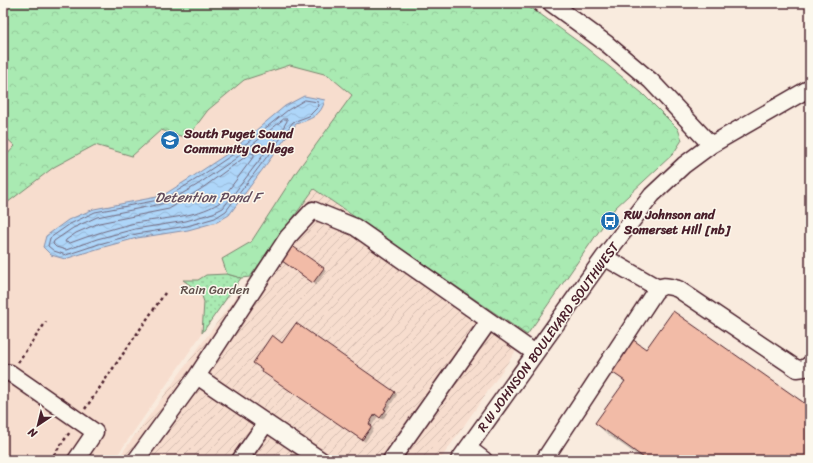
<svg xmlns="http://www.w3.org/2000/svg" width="813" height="463" font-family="Sriracha,sans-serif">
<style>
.built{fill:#f7ddce}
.industrial{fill:url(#industrial-furrows)}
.grass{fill:url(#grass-dots);stroke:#7a846e}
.forest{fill:url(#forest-crowns);stroke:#7a846e}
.water{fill:url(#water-waves);stroke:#868da7}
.shadow{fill:#0003}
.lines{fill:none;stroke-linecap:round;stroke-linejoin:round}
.shore{stroke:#72687d;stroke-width:1}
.building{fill:#f2bba7;stroke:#4a1f2b}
.minor-casing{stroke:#4a1f2b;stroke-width:19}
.path{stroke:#4a1f2b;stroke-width:2.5;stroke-dasharray:3 3;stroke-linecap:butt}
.minor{stroke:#fbf7ec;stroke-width:16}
.labels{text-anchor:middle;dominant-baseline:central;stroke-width:3;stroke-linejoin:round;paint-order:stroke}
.poi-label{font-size:13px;font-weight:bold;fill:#4a1f2b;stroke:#fbf7ec;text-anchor:start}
.park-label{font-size:13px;fill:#62524d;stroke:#fbf7ec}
.street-label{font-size:13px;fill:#4a1f2b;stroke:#fbf7ec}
.water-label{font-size:14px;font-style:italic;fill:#634d5e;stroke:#fbf7ec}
</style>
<defs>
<pattern id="industrial-furrows" width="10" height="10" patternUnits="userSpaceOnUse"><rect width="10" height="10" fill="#f7ddce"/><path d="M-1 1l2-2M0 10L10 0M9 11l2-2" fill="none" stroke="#d5bdb1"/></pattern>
<pattern id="grass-dots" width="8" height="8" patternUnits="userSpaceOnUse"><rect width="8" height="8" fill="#a9eab2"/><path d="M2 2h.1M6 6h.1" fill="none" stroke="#93c899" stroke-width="1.8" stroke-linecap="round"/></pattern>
<pattern id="forest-crowns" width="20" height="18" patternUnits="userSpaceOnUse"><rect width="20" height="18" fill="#a9eab2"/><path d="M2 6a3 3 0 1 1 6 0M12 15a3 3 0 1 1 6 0" fill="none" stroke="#93c899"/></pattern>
<pattern id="water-waves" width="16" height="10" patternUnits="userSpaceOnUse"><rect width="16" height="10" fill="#aed6f9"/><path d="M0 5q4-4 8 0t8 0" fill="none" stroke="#97b7d6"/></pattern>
</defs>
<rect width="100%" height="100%" fill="#f9ebde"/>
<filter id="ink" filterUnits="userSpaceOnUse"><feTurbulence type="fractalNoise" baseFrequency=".025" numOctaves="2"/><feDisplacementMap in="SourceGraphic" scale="8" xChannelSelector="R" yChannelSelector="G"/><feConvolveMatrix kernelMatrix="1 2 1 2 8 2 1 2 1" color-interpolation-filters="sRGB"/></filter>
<g filter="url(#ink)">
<path class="built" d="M3 3H432L114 460H3Z"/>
<path class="industrial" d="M314 189 527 335 440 460H117Z"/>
<path class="grass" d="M227 274 241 278 202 333 204 302 201 293 183 280H198L206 275Z"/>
<path class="forest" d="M3 3H525L584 46 642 93 678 129 682 140 673 154 615 208 527 335 314 189 250 277 241 278 227 274 222 259 251 242 297 171 352 95 328 75 290 65 244 80 208 110 187 138 161 130 132 156 95 145 54 167 3 206V159L15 146 3 135Z"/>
<path class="water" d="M304 96 325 100C321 116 311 119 296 124L229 215 217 222 188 230 137 238 100 248 65 259 51 255 43 247 46 236 68 220 94 209 162 196 192 177 230 152 285 106Z"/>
<path class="shadow" d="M289 244 326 271 316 285 281 261Z
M283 344 395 392 397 395 386 412 387 413 383 420 378 416 371 427 374 429 365 442 265 373Z
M646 350 810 408V460H644L607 434 596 423 625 383 612 370Z"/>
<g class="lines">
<path class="shore" d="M305 100 318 102 319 106 309 116 293 122 226 211 215 218 187 226 136 234 99 244 66 255 54 251 48 246 50 238 70 224 95 212 164 199 195 180 232 155 288 110Z
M284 119H287V121L280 133 223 208 213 213 186 221 135 229 97 239 66 250 56 247 53 244 54 241 73 228 97 217 166 203 197 185 235 159Z
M251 153 254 154V156L219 203C195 218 162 218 135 223 113 228 91 235 70 243L65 242 66 240 76 233 99 223 169 209 201 189Z"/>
</g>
<path class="building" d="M288 243 324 268 313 283 278 258Z
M673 311 810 407V460H666L663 458 662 460H647L595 423 625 381 610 371 632 339 646 349Z
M296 323 395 392 384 409 386 410 380 418 375 414 369 424 372 426 362 440 261 371 262 369 253 363 272 335 282 343Z"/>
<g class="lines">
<defs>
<path id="minor" d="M551 3 607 44 651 81 711 145
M604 257 658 288
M3 372 10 373 95 432 76 460
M197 376 321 460
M468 448 484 460
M136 460 197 376 288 237 313 210 355 227 535 353
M240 460 266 423
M391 460 489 321
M459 460 604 257 652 195 684 165 711 145 810 88
M544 460 654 293C661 283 668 286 678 289L797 369 805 368 810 364"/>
</defs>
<use href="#minor" class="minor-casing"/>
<path class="path" d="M525 3 540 14
M18 362 46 322
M85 409 165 293
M50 460 70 432"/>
<use href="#minor" class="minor"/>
</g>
</g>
<defs>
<symbol id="university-disc" viewBox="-11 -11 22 22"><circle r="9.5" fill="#1f6fb2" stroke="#fbf7ec"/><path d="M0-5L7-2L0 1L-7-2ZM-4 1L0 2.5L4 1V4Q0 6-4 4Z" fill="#fff"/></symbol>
<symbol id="bus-disc" viewBox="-11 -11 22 22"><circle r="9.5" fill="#1f6fb2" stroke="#fbf7ec"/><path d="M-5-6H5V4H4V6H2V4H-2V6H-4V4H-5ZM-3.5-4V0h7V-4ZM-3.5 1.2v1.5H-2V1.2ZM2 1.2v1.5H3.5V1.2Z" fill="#fff"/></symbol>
</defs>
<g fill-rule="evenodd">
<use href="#university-disc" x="159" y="129" width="22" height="22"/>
<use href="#bus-disc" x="599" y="210" width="22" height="22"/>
</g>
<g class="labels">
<g class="poi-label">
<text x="184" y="133">South Puget Sound<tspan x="184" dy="15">Community College</tspan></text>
<text x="624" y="214">RW Johnson and<tspan x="624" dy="15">Somerset Hill [nb]</tspan></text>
</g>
<g class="park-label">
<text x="215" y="289">Rain Garden</text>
</g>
<g class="street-label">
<text transform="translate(548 337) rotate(-54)">R W JOHNSON BOULEVARD SOUTHWEST</text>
</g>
<g class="water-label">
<text x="208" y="197">Detention Pond F</text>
</g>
</g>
<rect width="813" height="463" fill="none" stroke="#fbf7ec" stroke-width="16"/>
<rect x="8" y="8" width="797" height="447" fill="none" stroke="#4a1f2b" stroke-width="1.5" filter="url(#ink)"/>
<g transform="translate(38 425) rotate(215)" stroke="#fbf7ec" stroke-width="3" paint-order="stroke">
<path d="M0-3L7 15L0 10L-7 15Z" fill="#4a1f2b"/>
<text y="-6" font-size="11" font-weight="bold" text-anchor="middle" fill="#4a1f2b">N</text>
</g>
</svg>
